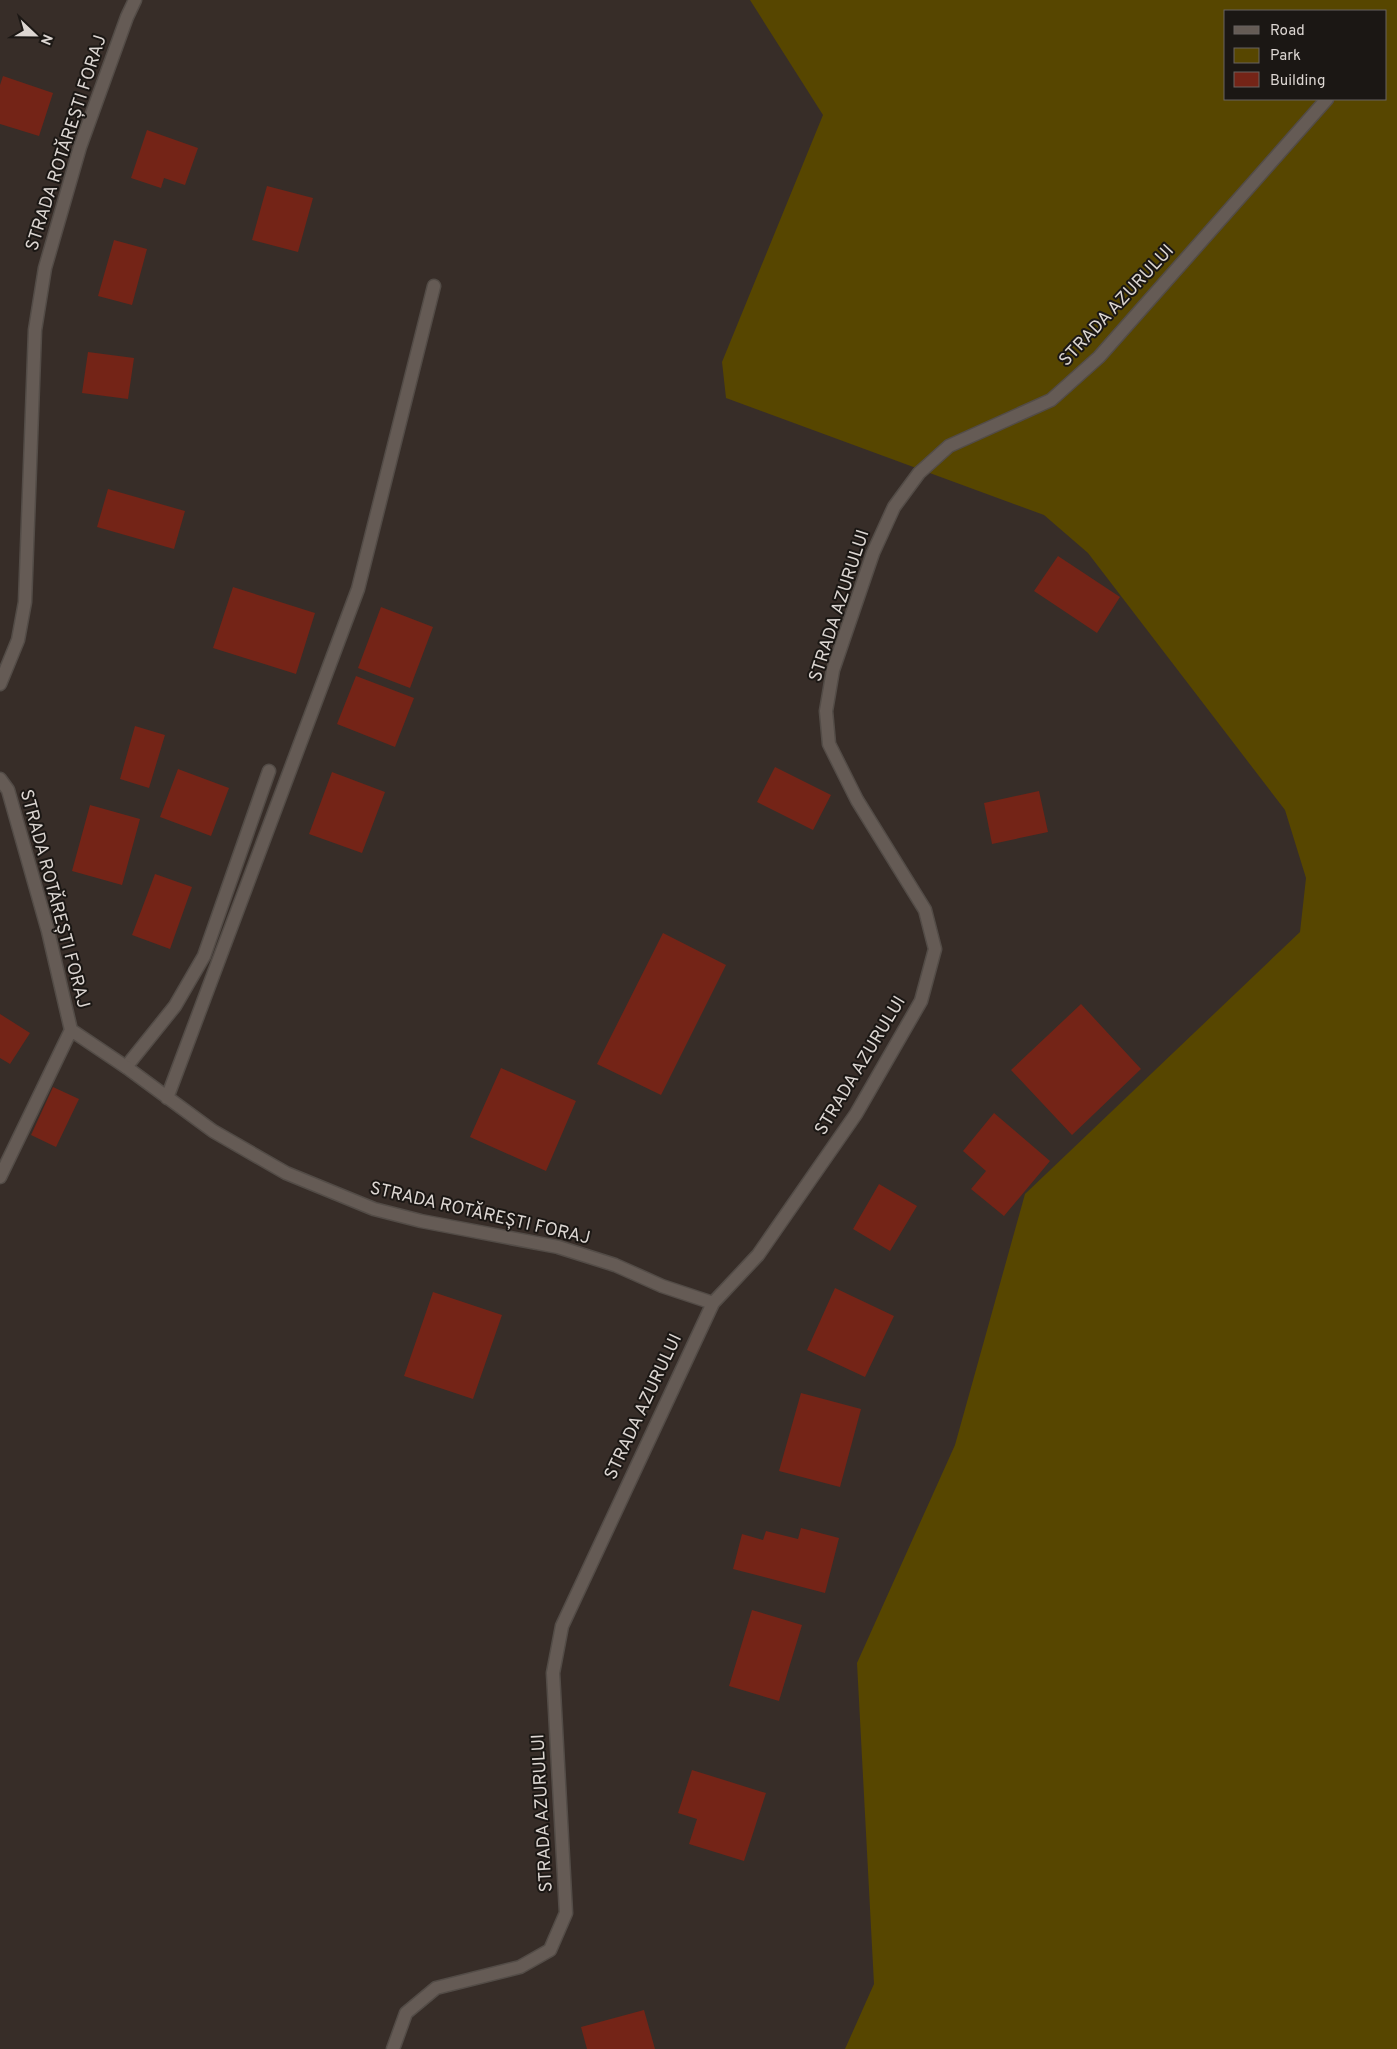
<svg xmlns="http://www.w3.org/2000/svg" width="1397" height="2049" font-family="Overpass,sans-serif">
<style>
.green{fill:#574600;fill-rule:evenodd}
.building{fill:#742417}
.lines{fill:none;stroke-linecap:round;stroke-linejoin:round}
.service-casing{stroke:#534c47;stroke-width:15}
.minor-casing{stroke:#534c47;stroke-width:15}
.tertiary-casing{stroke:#534c47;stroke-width:15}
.service{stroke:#655b55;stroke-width:12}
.minor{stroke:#655b55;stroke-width:12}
.tertiary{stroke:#655b55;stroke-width:12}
.labels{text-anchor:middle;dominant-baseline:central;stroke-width:4;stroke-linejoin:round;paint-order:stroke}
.street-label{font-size:18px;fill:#dcd6d2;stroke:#1b1714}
</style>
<rect width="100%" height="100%" fill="#372d28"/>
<path class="green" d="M750 0H1397V2049H845L874 1984 857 1663 955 1445 1025 1194 1300 932 1306 878 1285 810 1088 553 1044 515 726 398 722 362 823 115ZM1226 11H1386V99H1226Z"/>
<path class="building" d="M3 76 53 93 39 136 0 124V85Z
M147 130 198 148 185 185 164 178 161 188 131 178Z
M267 186 313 198 298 252 252 240Z
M114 240 147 249 132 305 98 296Z
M88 352 134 358 128 399 82 393Z
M108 489 185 511 174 549 97 527Z
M1058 556 1120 597 1097 633 1034 591Z
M233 587 315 613 296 674 213 648Z
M381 607 433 627 410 688 358 668Z
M356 676 414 698 395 747 337 724Z
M135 726 165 735 149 788 120 779Z
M775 767 831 795 813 830 757 802Z
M178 769 229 788 211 836 160 817Z
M332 772 385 792 362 853 309 834Z
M1039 791 1048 832 992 844 984 803Z
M90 805 140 819 122 885 72 871Z
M155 874 192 887 170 949 132 935Z
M663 933 726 965 661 1095 597 1064Z
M1081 1004 1141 1069 1072 1135 1011 1070Z
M0 1014 30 1033 10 1064 0 1058Z
M501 1068 576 1101 546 1171 470 1137Z
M53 1087 79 1099 56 1147 31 1135Z
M994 1113 1050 1161 1004 1216 971 1189 986 1171 963 1151Z
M879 1184 917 1206 890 1251 853 1229Z
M835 1288 894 1316 865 1377 807 1350Z
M433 1292 502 1315 473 1399 404 1376Z
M801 1393 861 1409 840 1487 779 1471Z
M801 1528 839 1538 825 1593 733 1569 742 1534 763 1540 766 1531 798 1539Z
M752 1610 802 1625 779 1701 729 1686Z
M692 1770 766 1793 744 1861 689 1844 697 1819 678 1813Z
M644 2010 655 2049H587L581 2027Z"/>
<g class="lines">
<defs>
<path id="service" d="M126 1067 175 1006 204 956 269 771"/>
<path id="minor" d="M0 779 8 790 48 931 71 1030 0 1177
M71 1030 126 1067 213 1131 286 1173 374 1209 421 1221 558 1247 615 1265 662 1286 713 1303
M167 1098 358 589 434 286
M393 2049 406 2013 436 1988 520 1967 550 1950 566 1913 553 1673 562 1626 713 1303 758 1255 856 1114 921 1001 935 949 925 910 857 800 829 744 826 711 833 670 873 553 894 507 919 473 949 446 1051 400 1099 357 1327 99"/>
<path id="tertiary" d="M0 684 18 640 25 602 35 330 45 268 80 147 127 17 135 0"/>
</defs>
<use href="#service" class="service-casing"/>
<use href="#minor" class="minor-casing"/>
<use href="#tertiary" class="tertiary-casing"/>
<use href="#service" class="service"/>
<use href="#minor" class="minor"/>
<use href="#tertiary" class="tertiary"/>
</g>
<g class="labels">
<g class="street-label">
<text transform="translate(67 143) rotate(-72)">STRADA ROTĂREȘTI FORAJ</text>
<text transform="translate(1117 306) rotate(-47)">STRADA AZURULUI</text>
<text transform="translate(840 606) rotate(-72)">STRADA AZURULUI</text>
<text transform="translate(54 899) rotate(75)">STRADA ROTĂREȘTI FORAJ</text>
<text transform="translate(861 1066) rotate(-59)">STRADA AZURULUI</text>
<text transform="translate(480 1214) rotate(13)">STRADA ROTĂREȘTI FORAJ</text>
<text transform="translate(644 1407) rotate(-65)">STRADA AZURULUI</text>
<text transform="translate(543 1813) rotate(-93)">STRADA AZURULUI</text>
</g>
</g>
<rect x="1224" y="10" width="162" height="90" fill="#1b1714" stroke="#686360"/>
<rect x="1234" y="26" width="25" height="8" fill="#655b55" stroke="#686360"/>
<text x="1270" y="35" font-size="15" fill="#dcd6d2">Road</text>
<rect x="1234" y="48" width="25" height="15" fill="#574600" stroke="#686360"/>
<text x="1270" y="60" font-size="15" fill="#dcd6d2">Park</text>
<rect x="1234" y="72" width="25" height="15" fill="#742417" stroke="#686360"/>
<text x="1270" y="85" font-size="15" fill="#dcd6d2">Building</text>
<g transform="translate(35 35) rotate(112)" stroke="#1b1714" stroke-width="4" paint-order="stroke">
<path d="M0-4L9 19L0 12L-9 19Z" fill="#dcd6d2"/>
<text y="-8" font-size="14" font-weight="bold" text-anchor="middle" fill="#dcd6d2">N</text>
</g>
</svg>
